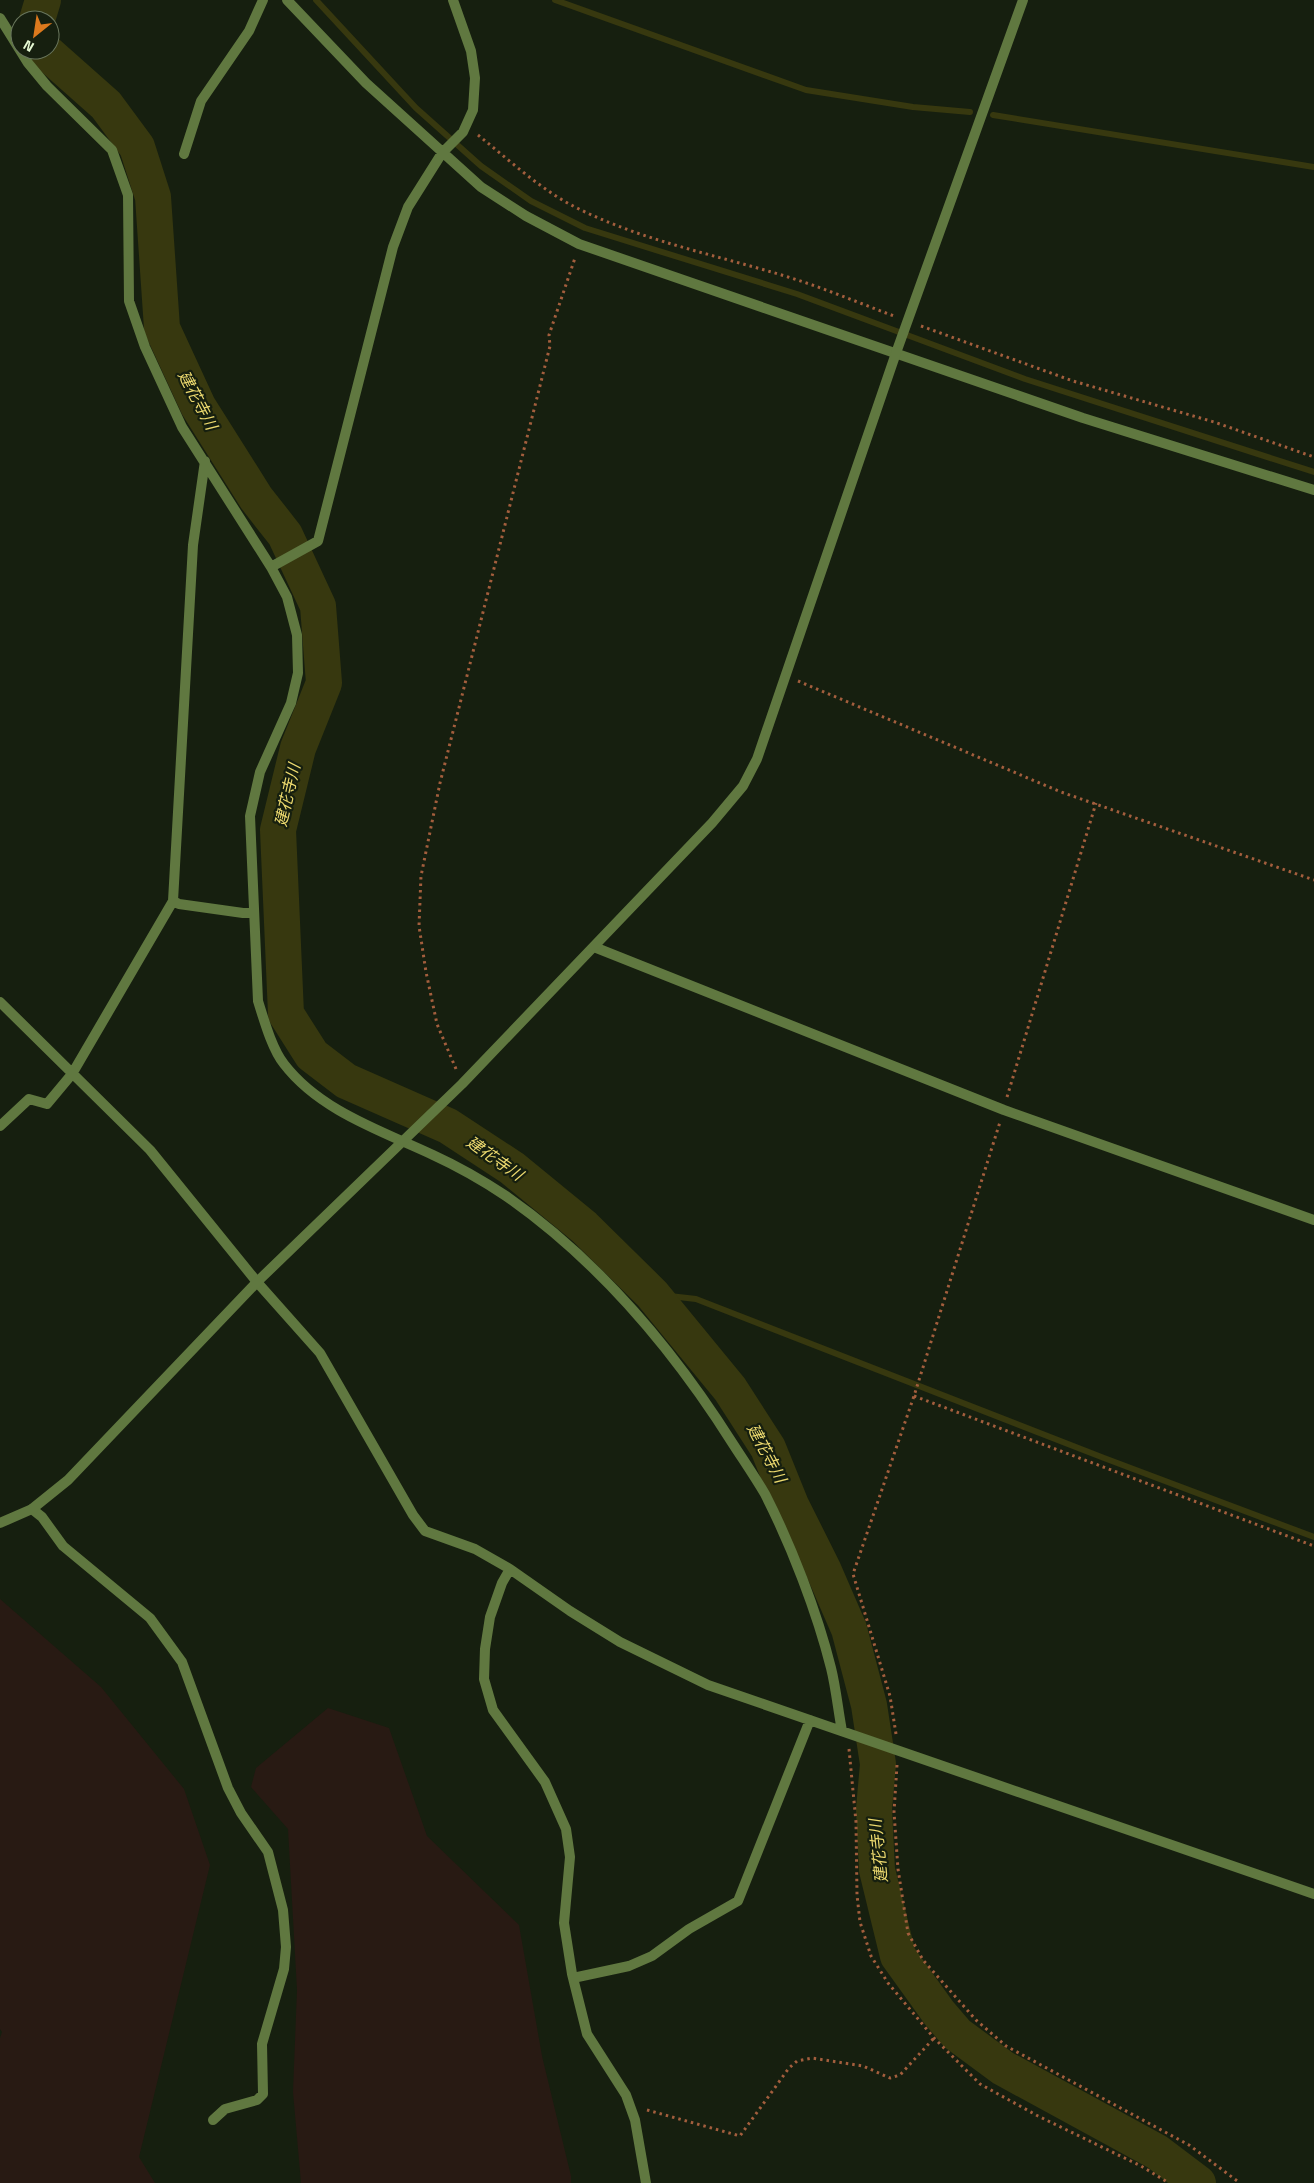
<svg xmlns="http://www.w3.org/2000/svg" width="1314" height="2183" font-family="'Titillium Web','Noto Sans JP',sans-serif">
<style>
.green{fill:#281a13}
.lines{fill:none;stroke-linecap:round;stroke-linejoin:round}
.stream{stroke:#37380f;stroke-width:6}
.river{stroke:#37380f;stroke-width:36}
.path{stroke:#a35e3d;stroke-width:3;stroke-dasharray:2.5 4;stroke-linecap:butt}
.minor{stroke:#607840;stroke-width:10}
.tertiary{stroke:#607840;stroke-width:10}
.labels{text-anchor:middle;dominant-baseline:central;stroke-width:4.5;stroke-linejoin:round;paint-order:stroke}
.water-label{font-size:16px;font-style:italic;fill:#ecd96e;stroke:#161f0f}
</style>
<rect width="100%" height="100%" fill="#161f0f"/>
<path class="green" d="M0 1599 101 1687 184 1789 210 1865 139 2157 155 2183H0V2038L2 2032 0 2029Z
M328 1708 389 1728 427 1836 519 1925 542 2056 571 2176V2183H301L293 2092 297 1990 288 1829 251 1787 256 1768Z"/>
<g class="lines">
<path class="stream" d="M316 0 416 108 481 166 531 201 585 228 797 294 1025 379 1314 472
M555 0 806 90 913 107 970 112
M993 115 1314 167
M652 1294 696 1299 1104 1458 1314 1537"/>
<path class="river" d="M37 20 43 0
M44 50 106 105 137 147 153 197 162 328 198 406 256 498 285 535 318 606 324 683 298 748 278 830 286 1014 312 1055 346 1081 448 1126 512 1168 584 1227 652 1294 730 1389 768 1448 791 1505 823 1569 849 1629 869 1705 878 1764 874 1809 877 1870 898 1956 939 2013 957 2034 1003 2068 1157 2152 1198 2183"/>
<path class="path" d="M478 135C509 160 540 189 575 207 642 241 717 255 788 277 824 288 859 303 894 316
M921 326 1073 381 1214 422 1314 457
M798 681 1061 792 1314 880
M456 1069 437 1024 426 972 419 926 421 876 440 783 550 346 549 335 575 258
M1007 1097 1096 803
M914 1396 1314 1546
M896 1734 890 1696 853 1574 914 1396 1000 1122
M849 1749 856 1822 857 1895 860 1922 871 1956 888 1983 934 2038 980 2084 1038 2116 1141 2166 1169 2183
M897 1765 894 1812 898 1869 908 1933 923 1960 976 2020 1006 2046 1189 2145 1240 2183
M647 2110 740 2136 789 2068 797 2061 812 2058 863 2066 890 2078 900 2075 934 2038"/>
<path class="minor" d="M287 0 366 83 481 187 526 216 579 244 1083 418 1314 490
M0 18 28 63 47 86 112 150 128 195 129 301 145 347 182 427 271 567 287 597 297 635 298 673 291 703 260 772 250 816 258 1001C264 1020 272 1049 284 1064 320 1111 382 1131 433 1155 457 1166 485 1182 506 1196 599 1261 673 1349 733 1444 744 1461 755 1477 765 1494 791 1545 817 1612 831 1668 836 1688 838 1710 842 1731
M184 154 201 101 249 31 263 0
M271 567 318 541 393 247 408 207 442 153 463 132 473 110 475 78 471 51 453 0
M173 901 179 904 243 913H254
M594 947 1004 1110 1314 1220
M0 1002 150 1150 257 1282 320 1353 413 1515 425 1531 475 1549 510 1569 570 1611 620 1642 708 1685 1314 1894
M0 1126 29 1099 47 1104 72 1074 173 901 193 545 205 461
M32 1509 42 1517 63 1546 150 1618 182 1662 228 1788 241 1813 268 1852 283 1910 286 1947 284 1969 262 2044 263 2094 257 2100 225 2109 213 2120
M510 1569 502 1583 490 1617 485 1649 484 1679 493 1710 545 1782 566 1829 570 1857 564 1923 572 1974 587 2034 626 2095 635 2120 646 2183
M573 1978 629 1966 652 1956 689 1929 738 1901 810 1720"/>
<path class="tertiary" d="M0 1523 32 1509 68 1480 257 1282 462 1084 712 823 743 786 757 759 896 353 1023 0"/>
</g>
<g class="labels">
<g class="water-label">
<text transform="translate(198 400) rotate(62)">建花寺川</text>
<text transform="translate(287 795) rotate(-77)">建花寺川</text>
<text transform="translate(495 1158) rotate(35)">建花寺川</text>
<text transform="translate(767 1453) rotate(62)">建花寺川</text>
<text transform="translate(878 1851) rotate(-96)">建花寺川</text>
</g>
</g>
<g transform="translate(35 35) rotate(210)"><circle r="24" fill="#161f0f" stroke="#69765d"/>
<path d="M0-4L9 19L0 12L-9 19Z" fill="#dc791d"/>
<text y="-8" font-size="14" font-weight="bold" text-anchor="middle" fill="#e6f9d3">N</text>
</g>
</svg>
